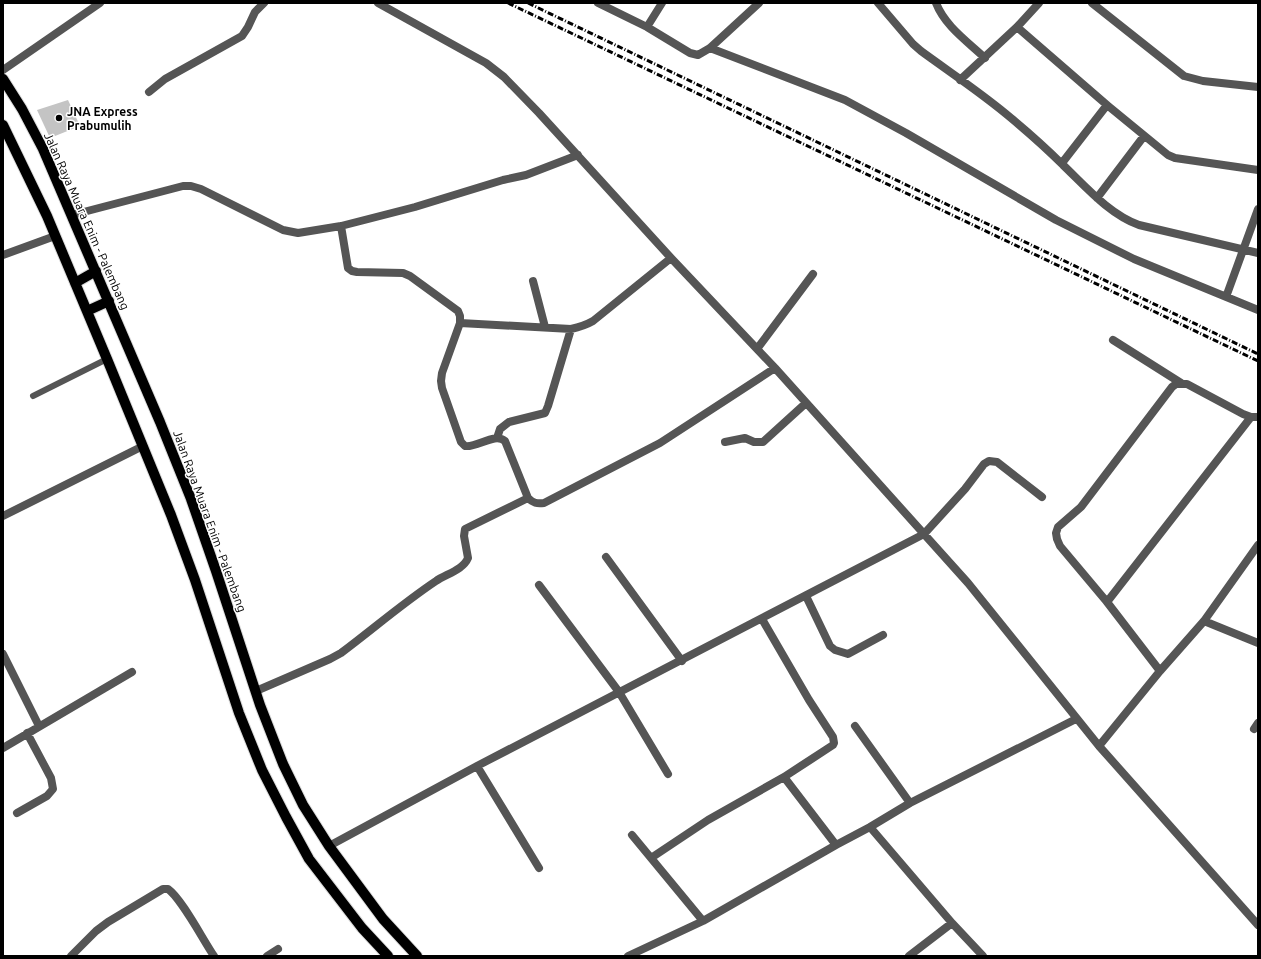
<svg xmlns="http://www.w3.org/2000/svg" width="1261" height="959" font-family="Ubuntu,sans-serif">
<style>
.building{fill:#c4c4c4}
.lines{fill:none;stroke-linecap:round;stroke-linejoin:round}
.primary-casing{stroke:#dbdbdb;stroke-width:12}
.lane{stroke:#555;stroke-width:6}
.street{stroke:#555;stroke-width:8}
.primary{stroke:#000;stroke-width:10}
.rail{stroke:#000;stroke-width:3;stroke-dasharray:6 2 1 2;stroke-linecap:butt}
.poi-dot{fill:#000;stroke:#fff;stroke-width:1.5}
.labels{text-anchor:middle;dominant-baseline:central;stroke-width:3;stroke-linejoin:round;paint-order:stroke}
.poi-label{font-size:12px;font-weight:bold;fill:#000;stroke:#fff;text-anchor:start}
.street-label{font-size:12px;fill:#000;stroke:#fff}
</style>
<rect width="100%" height="100%" fill="#fff"/>
<path class="building" d="M68 100 80 126 50 138 37 110Z"/>
<g class="lines">
<defs>
<path id="primary" d="M3 79 22 109 43 149 160 422 191 499 216 571 260 705 283 764 303 805 329 846 383 919 417 956
M3 125 47 216 107 359 171 515 195 580 239 713 262 770 286 817 309 859 362 928 388 956
M75 283 96 271
M87 311 109 301"/>
</defs>
<use href="#primary" class="primary-casing"/>
<path class="lane" d="M33 396 107 359"/>
<path class="street" d="M378 3 486 63 504 77 539 113 671 258 775 368 968 583 1099 746 1258 925
M598 3 647 27 690 53 698 55 710 48 759 3
M878 3 913 44 921 51C951 73 983 94 1011 118 1029 133 1047 149 1063 165 1086 187 1109 214 1139 225L1258 253
M936 3C945 26 967 41 985 58
M1092 3 1184 76 1203 81 1258 87
M647 27 662 3
M1017 27 1107 105 1168 155 1175 158 1258 170
M710 48 845 100 906 133 1056 220 1134 259 1258 310
M3 70 100 3
M960 80 1017 27 1039 3
M149 92 165 79 242 36 248 27 255 12 264 3
M1062 163 1107 105
M1097 198 1144 136
M72 215 183 186H191L201 189 283 230 298 233 341 226 415 207 503 180 526 175 578 155
M341 226 348 268 352 271 357 272 403 273 410 276 458 311 460 316V323L442 373 441 381 442 388 461 442 465 446C477 448 495 432 505 441L528 498C533 503 537 504 544 503L660 443 775 368
M3 255 55 236
M533 281 545 327
M1226 297 1258 209
M460 323 571 329C580 327 586 325 593 321L671 258
M1113 340 1181 383
M757 349 813 274
M497 438 500 429 509 422 545 413 548 406 571 329
M725 442 745 438 754 442H763L806 403
M3 516 143 446
M606 557 682 661
M539 585 619 692 668 774
M806 596 830 646 835 650 848 654 883 635
M1107 602 1251 417
M1204 621 1258 643
M3 654 39 726
M1160 671 1107 602 1060 546 1057 539 1056 533 1058 527 1081 507 1172 387 1176 384H1187L1243 414 1251 417H1258
M256 691 330 659 341 653C373 629 403 603 436 581 446 574 463 570 468 558L464 536 465 529 528 498
M855 726 910 803
M1254 729 1258 723
M1099 746 1160 671 1204 621 1258 545
M3 748 132 672
M477 766 539 868
M784 777 836 845
M17 813 47 796 53 789 51 778 27 733
M870 827 952 923 909 956
M632 835 703 921
M329 846 477 766 924 534 965 489 984 464 989 461 997 462 1042 497
M651 858 708 820 784 777 833 745 834 743 833 737 809 700 762 619
M952 923 983 956
M71 956 96 931 108 922 163 889H168C182 899 203 940 214 956
M267 956 278 949
M628 956 703 921 836 845 870 827 910 803 1076 719"/>
<use href="#primary" class="primary"/>
<path class="rail" d="M508 3 1258 361
M528 3 1258 354"/>
</g>
<circle class="poi-dot" cx="59" cy="118" r="4"/>
<g class="labels">
<g class="poi-label">
<text x="67" y="111">JNA Express<tspan x="67" dy="14">Prabumulih</tspan></text>
</g>
<g class="street-label">
<text transform="translate(87 221) rotate(66)">Jalan Raya Muara Enim - Palembang</text>
<text transform="translate(210 521) rotate(70)">Jalan Raya Muara Enim - Palembang</text>
</g>
</g>
<rect width="1261" height="959" fill="none" stroke="#000000" stroke-width="8"/>
</svg>
